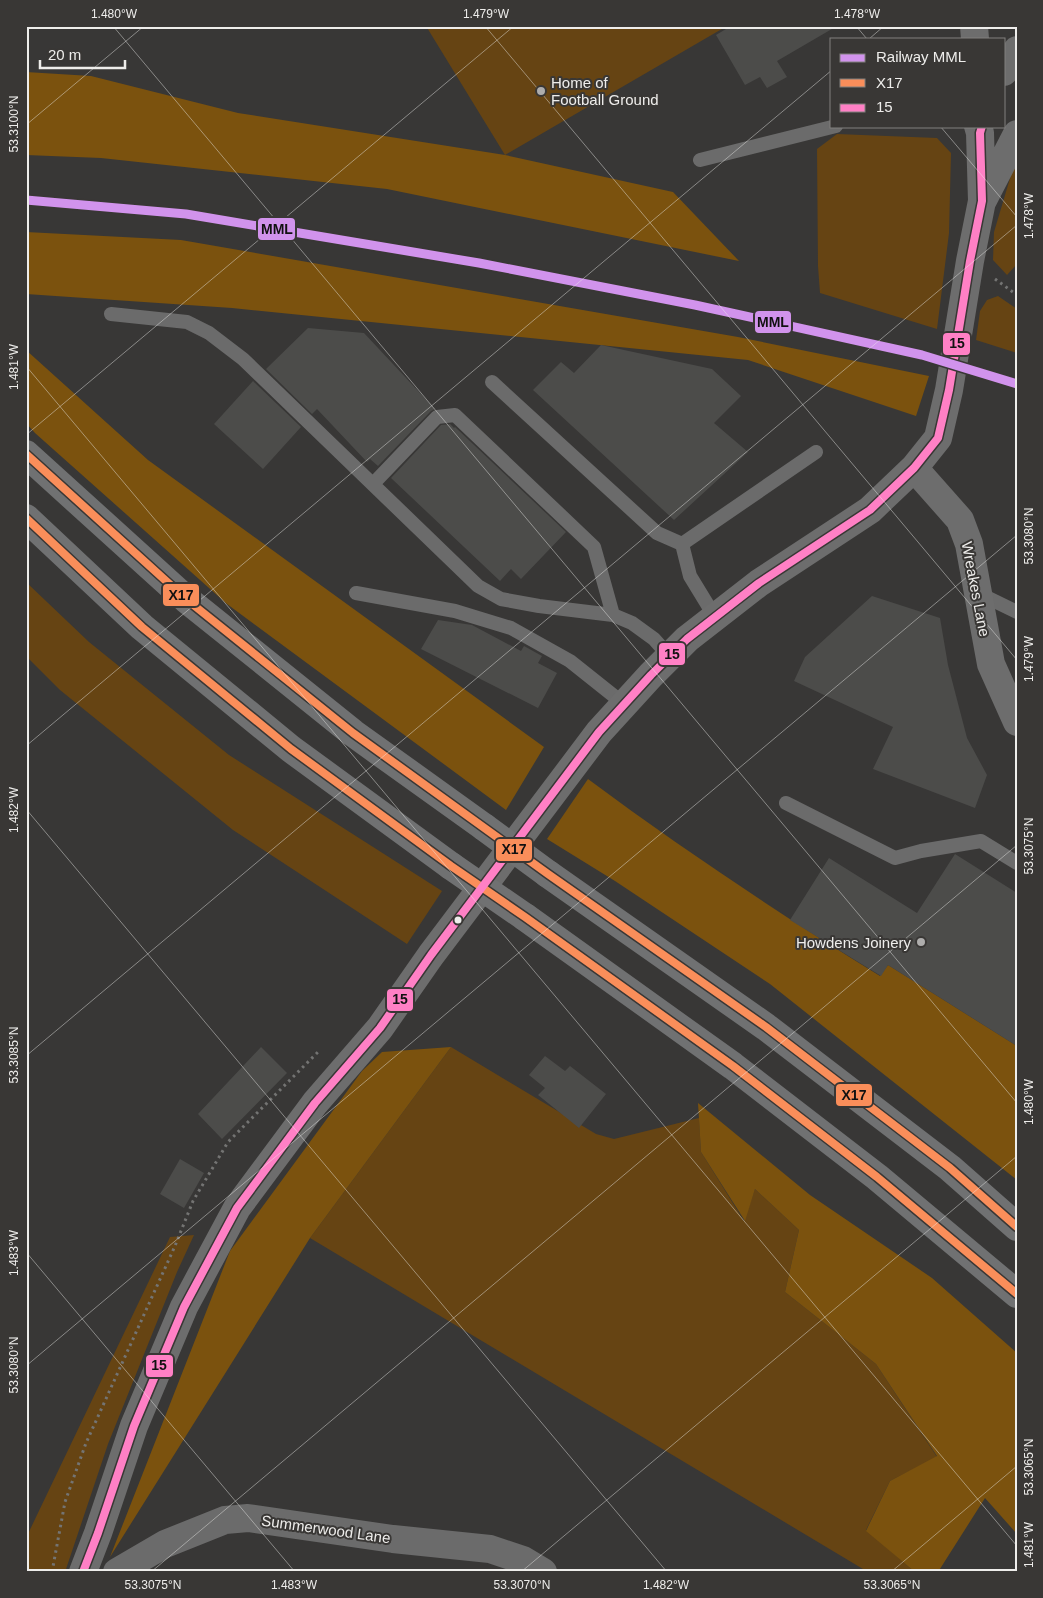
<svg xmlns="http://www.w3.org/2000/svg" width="1043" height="1598" font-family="Helvetica,sans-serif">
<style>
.green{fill:#664413}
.forest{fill:#7b520e}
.building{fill:#4c4c4a}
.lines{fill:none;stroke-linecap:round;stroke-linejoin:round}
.path{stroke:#747473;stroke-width:3;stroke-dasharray:2.5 4;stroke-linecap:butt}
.lane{stroke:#6b6b6b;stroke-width:14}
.street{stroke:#6b6b6b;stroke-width:28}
.secondary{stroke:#6d6d6d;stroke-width:28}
.highway{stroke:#707172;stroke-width:28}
.highway-bridge{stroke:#707172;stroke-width:28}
.bus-1-casing{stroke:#393735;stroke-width:11}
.bus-2-casing{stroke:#393735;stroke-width:11}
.bus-1{stroke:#fa8e5a;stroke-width:8}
.bus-2{stroke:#ff80c5;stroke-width:8}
.rail-1-casing{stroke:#393735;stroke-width:12}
.rail-1{stroke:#d193ec;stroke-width:9}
.ticks{fill:none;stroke:#eeedeb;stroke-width:1;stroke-opacity:0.45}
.poi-dot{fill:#aeadac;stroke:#393735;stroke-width:2}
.bus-dot{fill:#eeedeb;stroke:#393735;stroke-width:2}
.labels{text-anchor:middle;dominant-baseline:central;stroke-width:4;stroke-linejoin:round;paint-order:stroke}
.poi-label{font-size:15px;fill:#eeedeb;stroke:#393735;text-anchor:start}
.street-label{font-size:15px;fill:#eeedeb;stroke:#393735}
.line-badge{stroke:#393735;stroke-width:2}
.pale-badge-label{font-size:14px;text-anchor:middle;font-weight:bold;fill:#111}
.neatline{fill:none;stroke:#eeedeb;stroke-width:2}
.ticks-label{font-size:12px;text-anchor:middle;fill:#eeedeb}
</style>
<rect width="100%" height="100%" fill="#383736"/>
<path class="green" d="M426 26H727L505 155Z
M837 134 937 138 951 153 949 233 937 329 820 293 818 266 817 149Z
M1017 159V264L1007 275 993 260 994 232 1014 165Z
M998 296 1017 309V353L976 340 980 311 987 300Z
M26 582 89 642 229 755 442 891 407 944 233 830 60 690 26 656Z
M451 1047 596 1134 614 1139 699 1118 701 1152 744 1221 755 1189 799 1230 785 1292 876 1364 937 1457 890 1481 866 1530 915 1572H868L310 1238Z
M194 1235 177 1272 108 1444 65 1572H26V1538L170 1237Z"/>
<path class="forest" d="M26 72 91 76 238 113 505 155 673 192 739 261 387 189 101 158 26 155Z
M26 232 181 240 738 337 929 376 916 416 748 360 232 308 26 294Z
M26 350 148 460 544 747 506 810 227 604 35 433 26 423Z
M588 779C682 849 780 914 880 976L888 965 1017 1046V1180L770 984 615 881 547 839Z
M451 1047 310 1238 110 1557 230 1251 362 1071 382 1052Z
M698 1103 810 1195 932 1278 1017 1353V1534L985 1498 938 1572H915L866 1531 890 1481 937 1456 876 1364 785 1292 799 1230 755 1189 745 1221 701 1152Z"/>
<path class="building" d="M731 26H837L777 61 787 77 767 88 760 77 745 85 716 35Z
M308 328 364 333 435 409 431 411 378 466 370 459 367 462 317 409 312 414 266 369Z
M601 345 712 369 741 396 714 423 748 452 674 520 533 390 561 362 574 373Z
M253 381 301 427 263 469 214 424Z
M450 424 454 428 455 427 566 532 521 579 511 569 500 581 391 478 441 425Z
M872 596 940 618 948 665 967 738 987 775 975 808 873 769 893 727 794 681 805 657Z
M438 620 472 625 521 651 524 646 542 656 538 663 557 673 538 708 421 649Z
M955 854 1017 893V1046L888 965 881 976 790 920 829 858 917 913Z
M261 1047 287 1073 222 1139 198 1114Z
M545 1056 565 1071 570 1066 606 1094 579 1128 538 1095 545 1088 529 1075Z
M180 1159 204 1173 184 1208 160 1194Z"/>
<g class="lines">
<path class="path" d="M995 279 1017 295
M52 1572 65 1502 86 1443 175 1246 193 1201 228 1142 320 1050"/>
<path class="lane" d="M700 160 836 126
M111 314 187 322 209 333 243 359 478 586 501 599 539 606 613 615 632 623 654 639 670 657
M492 382 657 533 682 544 690 576 715 617
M373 484 437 417 455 415 594 547 613 615
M682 544 816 452
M356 593 455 611 511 628 570 661 624 704
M978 593 1017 612
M786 803 895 858 921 851 981 841 1017 863"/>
<path class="street" d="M117 1572 165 1544 225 1520 248 1518 393 1539 490 1549 523 1560 543 1572"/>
<path class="secondary" d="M974 26 975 39
M1004 72 1017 50
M983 200 1017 134
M914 468 960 520 969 544 991 664 1017 722
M83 1572 98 1533 134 1426 184 1307 237 1208 315 1103 380 1028 431 955 599 732 651 675 687 639 759 583 870 510 914 468 938 438 949 390 970 261 982 201 980 133 978 126"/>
<path class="highway" d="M26 454 186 599 353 733 484 827
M26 518 142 627 291 749 451 866
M548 874 766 1027 950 1168 1017 1227
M525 917 733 1066 877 1177 1017 1294"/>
<path class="highway-bridge" d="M484 827 548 874
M451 866 525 917"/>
<defs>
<path id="bus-1" d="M26 454 186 599 353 733 548 874 766 1027 950 1168 1017 1227
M26 518 142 627 291 749 451 866 525 917 733 1066 877 1177 1017 1294"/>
<path id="bus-2" d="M83 1572 98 1533 134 1426 184 1307 237 1208 315 1103 380 1028 431 955 599 732 651 675 687 639 759 583 870 510 914 468 938 438 949 390 970 261 982 201 980 133 982 126"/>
</defs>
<use href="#bus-1" class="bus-1-casing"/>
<use href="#bus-2" class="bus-2-casing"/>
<use href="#bus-1" class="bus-1"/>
<use href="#bus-2" class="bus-2"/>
<defs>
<path id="rail-1" d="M26 200 186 214 479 263 695 305 922 355 1017 384"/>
</defs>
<use href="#rail-1" class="rail-1-casing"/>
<use href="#rail-1" class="rail-1"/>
</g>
<path class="ticks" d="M113 26 1017 1103M485 26 1017 660M856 26 867 39M869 39 884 26M26 125 144 26M940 126 1017 217M26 366 1017 1546M26 435 514 26M26 746 832 70M26 809 667 1572M26 1056 1017 225M26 1252 295 1572M26 1366 1017 535M151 1572 1017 845M521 1572 1017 1156M891 1572 1017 1466"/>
<g class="poi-dot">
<circle cx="541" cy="91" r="5"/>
<circle cx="921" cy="942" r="5"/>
</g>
<circle class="bus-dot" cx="458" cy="920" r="4.5"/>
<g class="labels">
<g class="poi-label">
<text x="551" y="82">Home of<tspan x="551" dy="17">Football Ground</tspan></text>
<text x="911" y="942" text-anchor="end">Howdens Joinery</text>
</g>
<g class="street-label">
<text transform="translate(976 589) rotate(79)">Wreakes Lane</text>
<text transform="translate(326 1529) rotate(8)">Summerwood Lane</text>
</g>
</g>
<g class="line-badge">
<rect x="257" y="217" width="39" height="24" rx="5" fill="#d193ec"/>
<rect x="754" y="310" width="38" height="24" rx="5" fill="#d193ec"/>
<rect x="942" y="332" width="29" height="24" rx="5" fill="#ff80c5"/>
<rect x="162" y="583" width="38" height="24" rx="5" fill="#fa8e5a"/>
<rect x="658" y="642" width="28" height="24" rx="5" fill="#ff80c5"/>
<rect x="495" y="838" width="38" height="24" rx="5" fill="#fa8e5a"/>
<rect x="386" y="988" width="28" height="24" rx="5" fill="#ff80c5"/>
<rect x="835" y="1083" width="38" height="24" rx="5" fill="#fa8e5a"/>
<rect x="145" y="1354" width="29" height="24" rx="5" fill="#ff80c5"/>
</g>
<g class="pale-badge-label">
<text x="277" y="234">MML</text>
<text x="773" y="327">MML</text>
<text x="957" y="348">15</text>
<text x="181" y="600">X17</text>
<text x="672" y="659">15</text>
<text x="514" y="854">X17</text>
<text x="400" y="1004">15</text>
<text x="854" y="1100">X17</text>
<text x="159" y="1370">15</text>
</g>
<rect width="1043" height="1598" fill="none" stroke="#393735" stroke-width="55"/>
<rect x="830" y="38" width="175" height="90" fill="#393735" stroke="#81807e"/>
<rect x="840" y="54" width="25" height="8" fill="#d193ec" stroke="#81807e"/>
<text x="876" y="62" font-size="15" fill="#eeedeb">Railway MML</text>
<rect x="840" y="79" width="25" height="8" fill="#fa8e5a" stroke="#81807e"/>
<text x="876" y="88" font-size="15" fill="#eeedeb">X17</text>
<rect x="840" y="104" width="25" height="8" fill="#ff80c5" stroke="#81807e"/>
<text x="876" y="112" font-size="15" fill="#eeedeb">15</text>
<path d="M40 60v8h85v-8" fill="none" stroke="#eeedeb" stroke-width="2.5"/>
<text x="48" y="60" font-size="15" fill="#eeedeb" stroke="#393735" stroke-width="4" paint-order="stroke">20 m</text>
<rect x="28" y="28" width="988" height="1542" class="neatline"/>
<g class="ticks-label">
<text x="114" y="18">1.480°W</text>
<text x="486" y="18">1.479°W</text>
<text x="857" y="18">1.478°W</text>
<text transform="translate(14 124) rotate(-90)" y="4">53.3100°N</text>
<text transform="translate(1029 216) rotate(-90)" y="4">1.478°W</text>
<text transform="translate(14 367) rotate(-90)" y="4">1.481°W</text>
<text transform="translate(1029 536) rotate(-90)" y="4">53.3080°N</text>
<text transform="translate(1029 659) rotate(-90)" y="4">1.479°W</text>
<text transform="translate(14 810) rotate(-90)" y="4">1.482°W</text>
<text transform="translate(1029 846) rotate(-90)" y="4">53.3075°N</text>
<text transform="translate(14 1055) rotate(-90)" y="4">53.3085°N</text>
<text transform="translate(1029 1102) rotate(-90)" y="4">1.480°W</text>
<text transform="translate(14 1253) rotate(-90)" y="4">1.483°W</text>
<text transform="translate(14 1365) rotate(-90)" y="4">53.3080°N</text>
<text transform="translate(1029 1467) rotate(-90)" y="4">53.3065°N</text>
<text transform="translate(1029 1545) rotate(-90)" y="4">1.481°W</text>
<text x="153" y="1589">53.3075°N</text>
<text x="294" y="1589">1.483°W</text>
<text x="522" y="1589">53.3070°N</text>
<text x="666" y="1589">1.482°W</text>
<text x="892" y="1589">53.3065°N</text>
</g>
</svg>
